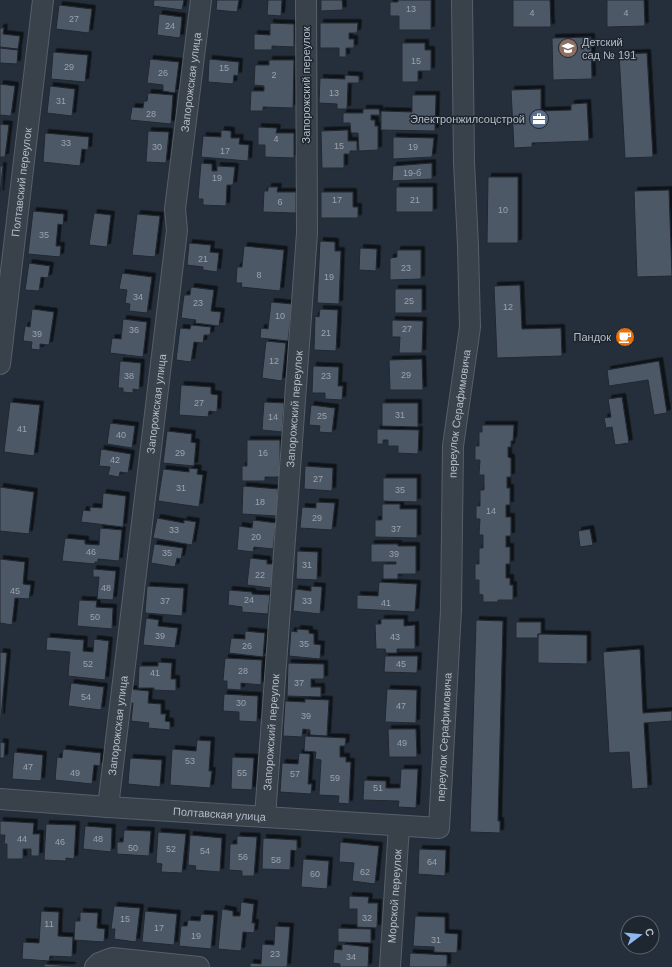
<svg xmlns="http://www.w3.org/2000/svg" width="672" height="967" font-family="Arial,sans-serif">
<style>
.building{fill:#4e5966;stroke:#202832;filter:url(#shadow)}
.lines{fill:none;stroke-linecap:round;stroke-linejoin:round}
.minor-casing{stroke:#575f69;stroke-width:22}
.minor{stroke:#39414b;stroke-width:20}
.labels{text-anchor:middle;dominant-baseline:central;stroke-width:3;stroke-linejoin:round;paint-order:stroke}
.number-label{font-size:9px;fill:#9aa3af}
.poi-label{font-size:11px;fill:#b4bcc7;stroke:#1e2630;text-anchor:end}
.street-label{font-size:11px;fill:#b4bcc7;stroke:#1e2630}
</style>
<defs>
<filter id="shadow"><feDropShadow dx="3.5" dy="-3.5" stdDeviation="0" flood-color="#0009"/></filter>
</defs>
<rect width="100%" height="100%" fill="#252f3b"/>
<path class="building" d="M154 0H184L182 10 153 6Z
M217 0H239L237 12 216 10Z
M268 0H282L281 16 267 15Z
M321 0H342L343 10 321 11Z
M398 0H431V30H399V16H390V2H398Z
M513 0H550L551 27H513Z
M607 0H644L645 26 607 27Z
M59 5 92 9 89 33 56 29Z
M159 14 182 17 180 38 157 35Z
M270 23 294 24V47L272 46V50H254V34L270 35Z
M320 23H358L357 33H349V39H354V48H346V57H339V48H320Z
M0 28H4L3 34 20 36 18 49 0 47Z
M591 37 592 79 553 80 552 38Z
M402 43H425V50H431V71H418V82H402Z
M0 48 18 50 17 64 0 63Z
M53 52 88 55 85 82 51 79Z
M647 53 653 157 625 158 619 54Z
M150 59 179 62 175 93 163 91V85L147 83Z
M209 59 239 62 238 76 234 75 233 84 208 82Z
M269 60H294L293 108 263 107V111H250L251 91H264V86L254 85 255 65H269Z
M345 75 359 76V83H348L347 109H337V104L319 103 320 78 345 79Z
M0 84 15 86 11 116 0 115Z
M50 86 75 89 72 116 47 113Z
M541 89V111L571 110V104L587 103 589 141 532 143V147L514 148 511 90Z
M148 93 173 95 171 124 130 120 132 107 143 108 144 101H147Z
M412 95H436L435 131 381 130V111L412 112Z
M363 109H379L380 115H371V120H375V126H378V150L359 151 358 133H351L350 123H343V113H363Z
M0 124 9 125 5 157H0Z
M258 127 277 128 276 133H294V158L265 157V145H258Z
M221 130 231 131V138H240L239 144 249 145 248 161 201 157 203 136 221 137Z
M348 130V141H357V151H350V154H344V168H322L321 131Z
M148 131 169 132 166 163 146 162Z
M45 133 89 137 88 150 82 149 80 166 43 162Z
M393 137 434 138 432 157 393 159Z
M201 163 212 164V171H217V166L235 167 233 185H227L226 206 203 205V199H198Z
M432 163V179L392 181 393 166Z
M0 166H3L0 194Z
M488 177H518V243H487Z
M268 187H278L277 192H296V213L263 212 264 191H268Z
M396 187H433V212H396Z
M669 190 672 276 637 277 634 191Z
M321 192H353V207H358V218H321Z
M33 211 64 214 63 225 58 224 56 246H61L60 257 28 254Z
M94 213 111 215 107 247 89 245Z
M137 214 160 216 155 257 132 255Z
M320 241 335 242V251H341L339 304 317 303Z
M189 243 211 245 210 252 219 253 217 272 203 270V267L187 265Z
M244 246 284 250 280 291 241 287 242 283H236L237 267H242Z
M360 248 377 249 376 271 359 270Z
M397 250H421V279L390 280V258L397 257Z
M29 263 50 266 48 278 41 277 39 291 25 290Z
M122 273 152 277 147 313 129 311 130 304 125 303 127 290 119 289Z
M520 285 522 329 561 328 562 356 497 358 494 286Z
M191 287 214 290 211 311 221 312 219 326 195 323 196 320 181 318 184 295H190Z
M395 289H422V313H395Z
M271 302 292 304 288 341 260 338 261 328 268 329Z
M32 309 54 312 49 345 40 344V350L31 349 32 342 23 341 25 326 30 327Z
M320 309 338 310 336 351 314 350 315 316 319 317Z
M123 319 147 322 143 357 110 353 112 338 121 339Z
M392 320 423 321 422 353H399L400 337H392Z
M191 325 211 327 210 335H204L203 343 194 342 191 362 176 360 180 328 190 329Z
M266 341 286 343 282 381 262 378Z
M422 359 423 390H390L389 360Z
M120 361 141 363 139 390 133 389V393L123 392V388H118Z
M659 361 667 413 654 415 648 380 609 386 607 370Z
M313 366 339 367 338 386H343L342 400 325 399V393H312Z
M181 385 211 387V394L218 395 217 412 209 411 208 417 179 415Z
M622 397 629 443 615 445 612 427 606 428 604 418 611 417 608 399Z
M10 402 40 405 34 456 4 452Z
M264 402 284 403 282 432 262 430Z
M382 403H418V427L382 426Z
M311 405 335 408 332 433 319 432 320 426 309 425Z
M110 423 135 426 132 448 107 444Z
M482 425H514L513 441H511V447H508V457L511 458V477H507V488H510V505H506V517H511V536H506V547H510V564H506V578H510V585H513V600H498V602H483V595L479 594V580H475V564H479V548H483V535H479L480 519H476V506H480V490H484V475H479L480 460H475V446H479V432H482Z
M377 429 419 430 418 454 398 453V446H388V440H383V444H377Z
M167 431 192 434 191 442 196 443 194 466 163 463Z
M247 440H280V477H265V481H242V466H247Z
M101 449 131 454 128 473 120 472 119 477 108 475 110 467 99 466Z
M305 466 333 468 332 491 304 489Z
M189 468 198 469 197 474 203 475 199 507 158 501 163 469 189 472Z
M383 478H417V502L383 501Z
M243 486 278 489 277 516 242 514Z
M0 487 34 492 29 534 0 531Z
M103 493 126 496 123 527 81 522 83 510 90 511V507L102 508Z
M316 502 335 503 332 530 300 528 302 507 316 508Z
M382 504H400V509H417V538L375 537V520H382Z
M157 518 184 523V520L196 522 192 545 153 538Z
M253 520 276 523 273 549 254 547 253 552 237 550 239 526 252 528Z
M100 528 122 530 119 561 98 559V562H95V564L62 561 65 538 85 540V544L99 545Z
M590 529 593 545 580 547 578 531Z
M154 544 183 548 181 559 177 558 175 567 151 563Z
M371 544H398V546H416V574H398V579H383V564H396V562H371Z
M297 551 318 552 317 580 296 579Z
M250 558 267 560V564H274L271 588 247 585Z
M0 559 25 562 23 584 31 585 29 599 15 598 12 625 0 623Z
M93 569 116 571 113 600 97 599 99 577H93Z
M379 582 417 584 415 612 357 609V595L378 596Z
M147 586 184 588 182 616 145 613Z
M311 586 322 587 320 614 293 611 295 589 311 591Z
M229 590 252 592V594L270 595 268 614 242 612V607L228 605Z
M79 600 97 601 96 607 113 608 112 629 77 626Z
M146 618 159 620 158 626 178 628 175 648 143 645Z
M381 619H404V626L415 625V649H397V653H386L385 649H376L375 624H381Z
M476 620 503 621 498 821H500V833L470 832Z
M516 622H541V634H538V638H516Z
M297 629 309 630V633L314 634V644L321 645 320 659 289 656 291 631 297 632Z
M245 631 265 633 263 657 229 653 231 638 245 639Z
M538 634 587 635V664L538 663Z
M47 637 84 640 83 651 93 652 94 639 109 641 105 680 68 676 70 652 46 650Z
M640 649 643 713 672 711V721L644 723 648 788 632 789 629 752 609 753 603 652Z
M0 652 7 653 1 717H0Z
M385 656H418L417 673 384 672Z
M225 658 262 660 261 685 241 683V690L227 689V681H223Z
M158 662 172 663 171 679H176V691L154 690V688H138L139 666H158Z
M288 663 324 664V679H311V687H321V697L287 696Z
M71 683 104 687 101 710 68 706Z
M128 689 149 691 148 703 161 704V714H166L165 721 170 722V730L148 728 149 723 131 721 133 703H127Z
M387 689 417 690 416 723 385 722Z
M224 694 258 696 257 722 239 721V712L223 711Z
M305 699 329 700 327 736 310 735V730L303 729 302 737 283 736 285 701 305 702Z
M388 729H416L417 757H389Z
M305 736 346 738 345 746H340V757H346V762H351L349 804 338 803 339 796 319 795 321 760 315 759 316 752 304 751Z
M197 740 211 741 209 771H212L210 788 170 785 172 749 196 751Z
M0 742 5 743 4 758H0Z
M63 749 101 753 100 766 94 765 92 784 55 780 57 757 62 758Z
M14 752 43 755 41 781 12 779Z
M299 753 310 754 308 784H312L311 794 280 792 282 763 298 764Z
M232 757 254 758 252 790 231 789Z
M130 758 162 760 160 787 128 784Z
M401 769H418L416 808 398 807 399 801 363 800 364 780 386 781V788H400Z
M0 821 34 823 33 834H40L39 856H31V849H23V859H7V844H4L5 835H0Z
M46 824 76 825 74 859 66 858V861L44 860Z
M85 826 112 828 111 852 83 849Z
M124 830 151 831 149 856 117 854V842H123Z
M158 832 186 834 182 873 161 872 162 864 156 863Z
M190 835 222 838 220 872 195 870 196 866 188 865Z
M237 836 257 837 254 876H242V871L229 870 230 844H237Z
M263 838 297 840V851L291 850 290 870 262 869Z
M340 842 379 846 375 884 352 881 354 863 339 862Z
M419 849 446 850 445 876 418 874Z
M303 859 329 861 327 889 301 887Z
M349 896 369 897 368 903H378L377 928 357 927V909H349Z
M241 902 254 904 252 923H255L254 933 243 932 241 951 218 949 222 909 233 911V916H240Z
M114 906 140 908 136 942 114 939 115 929H111Z
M41 911 59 912 58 936 73 937 72 957 50 956 49 961 22 959 23 942 39 943Z
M145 911 177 914 174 945 142 942Z
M80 912 98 913 97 928 105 929 104 942 74 940 75 921H80Z
M201 914 214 915 211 949 179 946 181 926H187L188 920 200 921Z
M415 916 445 917V933L458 934 457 953 434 952V947L413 946Z
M275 926 290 927 287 967H250V963L261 964 262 944 274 945Z
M338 928 371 929V943L338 942Z
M342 944 369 947 368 967H340V964L333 963 334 949 342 950Z
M410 953 447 955V967H409Z
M44 964 72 966V967H44Z"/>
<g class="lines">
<defs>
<g id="minor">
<path id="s1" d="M0 364 43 0"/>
<path id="s2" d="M0 799 108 807 439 828 451 610 453 446 470 327 468 246 464 162 462 0"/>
<path id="s3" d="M108 807 177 230 175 209 201 0"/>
<path id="s4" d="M265 817 307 233 306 0"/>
<path d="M95 967 99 963 112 958 199 967"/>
<path id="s5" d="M390 967 399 826"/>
</g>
</defs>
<use href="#minor" class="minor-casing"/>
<use href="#minor" class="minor"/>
</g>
<defs>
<symbol id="school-disc" viewBox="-11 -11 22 22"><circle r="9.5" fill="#8d6e63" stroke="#1e2630"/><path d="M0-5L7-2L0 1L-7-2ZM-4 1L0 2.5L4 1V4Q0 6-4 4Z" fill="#fff"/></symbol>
<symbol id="office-disc" viewBox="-11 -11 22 22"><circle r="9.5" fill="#5c6f8a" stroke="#1e2630"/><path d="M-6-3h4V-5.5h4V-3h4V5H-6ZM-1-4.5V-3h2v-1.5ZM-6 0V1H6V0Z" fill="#fff"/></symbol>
<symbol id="cafe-disc" viewBox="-11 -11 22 22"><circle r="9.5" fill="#e8710a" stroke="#1e2630"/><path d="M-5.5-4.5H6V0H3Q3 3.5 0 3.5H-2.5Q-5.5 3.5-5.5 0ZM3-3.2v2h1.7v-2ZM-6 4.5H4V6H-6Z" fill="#fff"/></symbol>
</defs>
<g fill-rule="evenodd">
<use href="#school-disc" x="557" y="37" width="22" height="22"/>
<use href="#office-disc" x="528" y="108" width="22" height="22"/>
<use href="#cafe-disc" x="614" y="326" width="22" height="22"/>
</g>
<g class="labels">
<g class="number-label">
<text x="411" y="9">13</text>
<text x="532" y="13">4</text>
<text x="626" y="13">4</text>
<text x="74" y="19">27</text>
<text x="170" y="26">24</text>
<text x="416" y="61">15</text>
<text x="69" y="67">29</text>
<text x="224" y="68">15</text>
<text x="163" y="73">26</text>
<text x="274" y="75">2</text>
<text x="334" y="93">13</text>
<text x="61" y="101">31</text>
<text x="151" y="114">28</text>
<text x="276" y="139">4</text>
<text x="66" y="143">33</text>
<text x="339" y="146">15</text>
<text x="157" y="147">30</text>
<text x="413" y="147">19</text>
<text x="225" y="151">17</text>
<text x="412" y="173">19-б</text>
<text x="217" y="178">19</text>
<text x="337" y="200">17</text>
<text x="415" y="200">21</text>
<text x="280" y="202">6</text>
<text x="503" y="210">10</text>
<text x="44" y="235">35</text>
<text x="203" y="259">21</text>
<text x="406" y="268">23</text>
<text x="259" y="275">8</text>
<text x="329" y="277">19</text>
<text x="138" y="297">34</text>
<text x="409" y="301">25</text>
<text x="198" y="303">23</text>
<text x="508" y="307">12</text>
<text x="280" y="316">10</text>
<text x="407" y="329">27</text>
<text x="134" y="330">36</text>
<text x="326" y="333">21</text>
<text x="37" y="334">39</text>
<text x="274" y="361">12</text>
<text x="406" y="375">29</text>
<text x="129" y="376">38</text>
<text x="326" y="376">23</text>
<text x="199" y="403">27</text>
<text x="400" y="415">31</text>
<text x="322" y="416">25</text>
<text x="273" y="417">14</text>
<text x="22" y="429">41</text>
<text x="121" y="435">40</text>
<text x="180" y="453">29</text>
<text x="263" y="453">16</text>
<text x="115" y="460">42</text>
<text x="318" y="479">27</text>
<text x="181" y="488">31</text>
<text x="400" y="490">35</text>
<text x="260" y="502">18</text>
<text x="491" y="511">14</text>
<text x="317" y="518">29</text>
<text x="396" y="529">37</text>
<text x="174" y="530">33</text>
<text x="256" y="537">20</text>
<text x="91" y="552">46</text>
<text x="167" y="553">35</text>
<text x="394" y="554">39</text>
<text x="307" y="565">31</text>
<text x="260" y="575">22</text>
<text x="106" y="588">48</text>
<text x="15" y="591">45</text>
<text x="249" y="600">24</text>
<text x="165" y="601">37</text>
<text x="307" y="601">33</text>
<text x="386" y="603">41</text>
<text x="95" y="617">50</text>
<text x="160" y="636">39</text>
<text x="395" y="637">43</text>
<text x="304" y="644">35</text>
<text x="247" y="646">26</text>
<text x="88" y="664">52</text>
<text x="401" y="664">45</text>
<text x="243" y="671">28</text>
<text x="155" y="673">41</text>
<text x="299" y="683">37</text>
<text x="86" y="697">54</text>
<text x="241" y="703">30</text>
<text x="401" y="706">47</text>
<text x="306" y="716">39</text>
<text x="402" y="743">49</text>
<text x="190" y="761">53</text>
<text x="28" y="767">47</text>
<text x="75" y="773">49</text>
<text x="242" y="773">55</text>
<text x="295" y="774">57</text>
<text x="335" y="778">59</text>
<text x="378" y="788">51</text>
<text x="22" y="839">44</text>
<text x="98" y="839">48</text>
<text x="60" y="842">46</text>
<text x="133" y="848">50</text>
<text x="171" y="849">52</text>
<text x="205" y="851">54</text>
<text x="243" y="857">56</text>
<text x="276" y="860">58</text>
<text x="432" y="862">64</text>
<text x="365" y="872">62</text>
<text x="315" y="874">60</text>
<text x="367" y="918">32</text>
<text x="125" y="919">15</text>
<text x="49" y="924">11</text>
<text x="159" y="928">17</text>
<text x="196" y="936">19</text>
<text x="436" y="940">31</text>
<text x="275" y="954">23</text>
<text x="351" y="957">34</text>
</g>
<g class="poi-label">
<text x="582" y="42" text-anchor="start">Детский<tspan x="582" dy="13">сад № 191</tspan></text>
<text x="525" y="119">Электронжилсоцстрой</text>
<text x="611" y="337">Пандок</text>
</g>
<g class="street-label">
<text stroke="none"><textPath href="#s3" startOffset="730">Запорожская улица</textPath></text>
<text transform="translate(306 85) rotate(-90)">Запорожский переулок</text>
<text stroke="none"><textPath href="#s1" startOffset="183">Полтавский переулок</textPath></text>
<text stroke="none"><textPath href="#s3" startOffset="406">Запорожская улица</textPath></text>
<text stroke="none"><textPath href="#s4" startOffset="409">Запорожский переулок</textPath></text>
<text stroke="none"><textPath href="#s2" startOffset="855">переулок Серафимовича</textPath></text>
<text stroke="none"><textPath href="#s3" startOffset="82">Запорожская улица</textPath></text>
<text stroke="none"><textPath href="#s4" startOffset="85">Запорожский переулок</textPath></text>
<text stroke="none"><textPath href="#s2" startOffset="531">переулок Серафимовича</textPath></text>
<text stroke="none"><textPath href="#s2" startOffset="220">Полтавская улица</textPath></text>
<text stroke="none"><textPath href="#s5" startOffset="71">Морской переулок</textPath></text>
</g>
</g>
<g transform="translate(640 935) rotate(74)"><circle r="19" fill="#1e2630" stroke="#5a626c"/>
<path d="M0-3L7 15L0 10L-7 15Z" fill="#91b7ef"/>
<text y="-6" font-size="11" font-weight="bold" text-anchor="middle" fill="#b4bcc7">С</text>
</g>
</svg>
